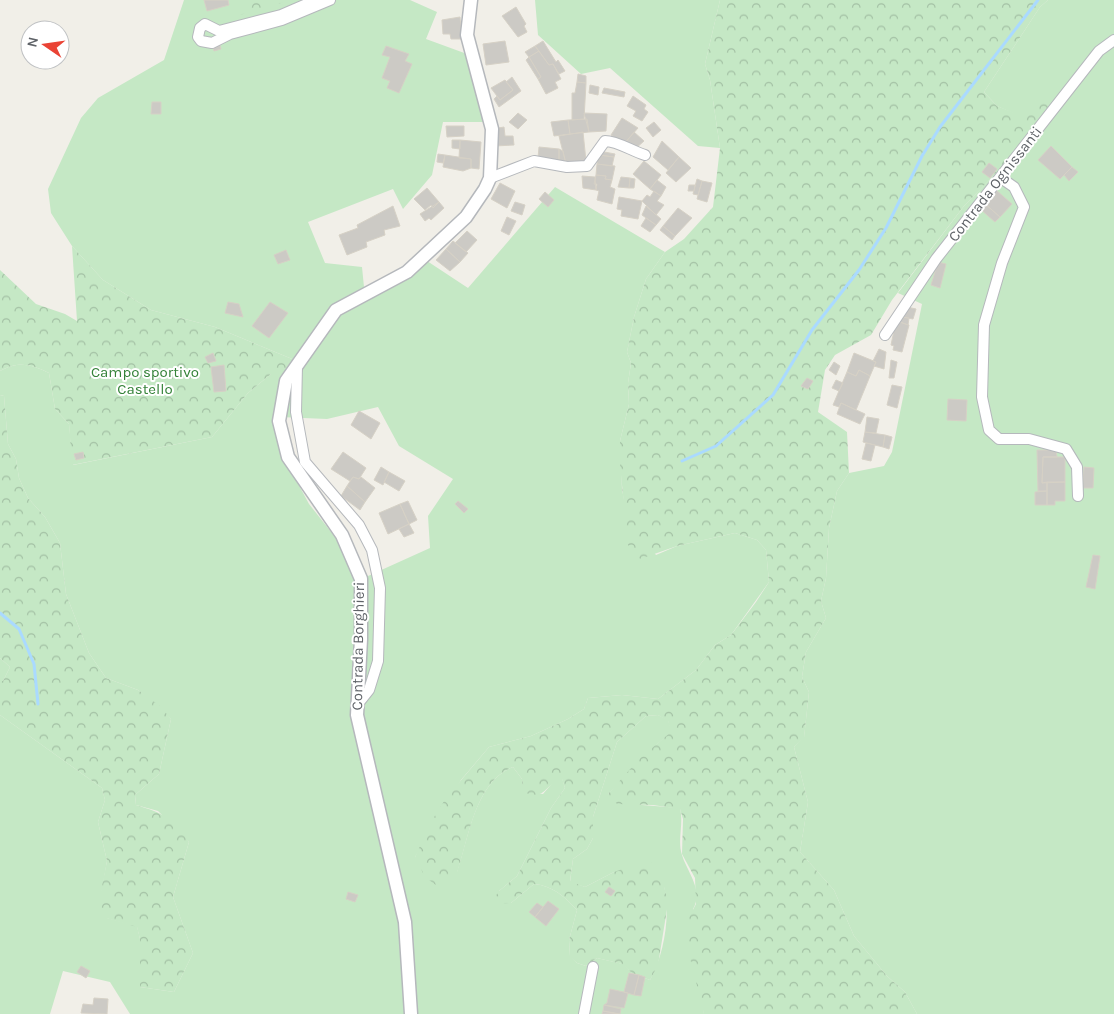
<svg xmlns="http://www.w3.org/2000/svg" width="1114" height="1014" font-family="Karla,sans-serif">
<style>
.green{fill:#c5e8c5;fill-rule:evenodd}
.forest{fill:url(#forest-crowns)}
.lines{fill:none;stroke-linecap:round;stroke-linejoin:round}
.stream{stroke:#aadaff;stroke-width:3}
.building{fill:#cccac5;stroke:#d6d1c6}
.minor-casing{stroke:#b5b8bc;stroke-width:12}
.tertiary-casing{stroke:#b5b8bc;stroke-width:15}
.minor{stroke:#fff;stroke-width:10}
.tertiary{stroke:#fff;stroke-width:12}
.labels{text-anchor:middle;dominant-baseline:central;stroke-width:4;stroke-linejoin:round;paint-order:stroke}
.street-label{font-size:15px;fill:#5f6368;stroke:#fff}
.park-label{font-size:15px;fill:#348238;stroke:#fff}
</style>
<defs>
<pattern id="forest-crowns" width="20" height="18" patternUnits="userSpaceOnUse" patternTransform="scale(1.25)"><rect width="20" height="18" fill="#c5e8c5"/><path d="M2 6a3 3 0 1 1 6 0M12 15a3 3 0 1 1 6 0" fill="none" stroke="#a3c0a4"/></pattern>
</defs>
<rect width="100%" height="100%" fill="#f1efe8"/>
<path class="green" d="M184 0H410L437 12 426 39 467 54 490 122H443L432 175 403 209 393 189 308 222 325 263 362 267 365 297 424 259 468 288 555 187 665 252 646 279 634 317 627 352 631 363 628 383 629 404 620 441 622 489 627 516 656 555 677 546 735 533 757 540 766 550 769 582 731 635 715 645 696 670 658 699 622 695 588 698 584 709 568 719 531 736 489 747 461 780 415 857 457 872C469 837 475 782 513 767L522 779 524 792 543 794 554 781 562 778 565 788 551 808 517 876 499 891 511 903 534 884C553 886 564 896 577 910L569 940 570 956 577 963 586 966 597 958 623 964 633 974 650 980C664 955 671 914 664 887L614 872 585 887 570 882 573 859 587 849 593 838V817L617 742 646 716 658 715 668 720 672 732 657 744 608 794 642 805 680 808C684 824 677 840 682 855 687 872 704 890 693 909L704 1014H130L110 982 63 971 50 1014H0V715L102 788 105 800 98 822 107 861 100 901 107 918 137 926 140 939V987L174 992 193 953 173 897 189 842 158 811 136 805 135 795 159 774 171 719 138 690 106 678 89 653 66 594 60 543 45 517 28 498 19 478 16 459 8 444 4 396 0 395V371C18 361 31 364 49 373L55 409 69 424 73 465 212 437 248 393 271 374 297 361 215 327 151 310 103 280 72 246 51 213 48 189 81 118 98 98 164 60ZM378 407 399 446 453 479 428 516 430 548 357 581 339 542 309 504 289 467 280 417 327 419Z
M535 0H720L705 64 710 80 720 148 698 146 610 68 581 74 538 35Z
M1048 0H1114V1014H917L905 992 887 976 854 936 834 890 800 852 808 802 794 747 804 737 809 692 802 677 806 652 826 618 821 601 826 578 829 528 837 491 849 473 884 466 892 452 922 304 898 293 964 206 1006 163 1044 93 1020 116 997 106 984 92 1040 7Z
M0 658 10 667 3 681H0Z"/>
<path class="forest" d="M236 0H291L240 15Z
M720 0H1048L1040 7 984 92 997 106 1020 115 1044 92 1055 102 1006 163 964 206 892 300 871 335 835 355 825 370 818 412 847 432 849 473 837 491 829 528 826 578 821 601 826 618 806 652 802 677 809 692 804 738 794 747 808 802 800 852 834 890 854 936 887 976 905 992 917 1014H704L686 942 687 921 696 904 695 878 682 854 683 819 680 809 653 805 617 804 608 794 640 758 671 732 668 721 658 715 646 716 617 742 593 817V838L587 849 573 859 570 881 585 887 614 872 648 860 660 869 668 903 658 965 650 980 633 974 622 964 597 958 586 966 577 963 570 957 569 940 577 910C564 896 553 886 534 884L511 903 490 904 499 891 517 876 551 808 565 788 562 779C543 785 547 801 523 792L522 779 513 767C475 782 469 837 457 873L437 886 425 877 415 857 431 822 446 798 489 747 531 736 568 719 584 709 588 698 622 695 658 699 696 670 715 645 731 635 756 602 769 582 766 550 757 540 735 533 677 546 640 559 628 545 620 465V441L629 404 628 383 631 363 627 352 634 317 646 279 665 252 684 239 713 207 720 148 710 80 705 64Z
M72 246 103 280 151 310 215 327 297 361 287 376 271 374 248 393 212 437 72 465 69 424 55 409 49 373C31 364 18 361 0 371V270L36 304 65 314 77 321Z
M0 395 4 396 8 444 16 459 19 478 28 498 45 517 60 543 66 594 89 653 106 678 138 690 160 706 171 719 159 774 135 795 136 805C163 813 173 818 189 842L173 897 193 953 174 992 140 987V939L137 927 106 918 99 901 107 861 98 822 105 800 102 788 0 715V681H3L10 667 0 658Z"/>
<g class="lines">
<path class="stream" d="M682 461 716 446 773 395 812 330 859 270 886 228 922 156 940 127 1038 0
M0 613 19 629 34 664 38 704"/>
</g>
<path class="building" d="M204 0H228L229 5 207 11Z
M516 7 526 24 524 26 527 32 518 37 502 16Z
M460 17 462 39H451L450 34H443L442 20Z
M505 41 509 62 486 65 483 44Z
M543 41 556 62 558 60 565 71 559 74 553 64 549 65 535 46Z
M219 42 221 49 214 51 212 44Z
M386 46 409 54 405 61 412 64 399 93 387 88 390 81 382 78 390 57 382 55Z
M535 46 539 51 529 57 525 52Z
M539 51 549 65 553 64 561 79 555 82 558 88 546 94 538 79 541 77 529 57Z
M529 57 541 77 538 79 526 60Z
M578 74 586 76V83L577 82Z
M512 77 521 91 499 107 494 99 497 96 500 100 513 90 506 82Z
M505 80 513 90 500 100 491 88Z
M577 82 586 83 584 119 572 120V93H575Z
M590 85 599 87 598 95 589 93Z
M604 88 625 92 624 97 602 93Z
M633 96 646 105 644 109 648 112 642 121 633 116 636 111 627 106Z
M152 102H161V114H151Z
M518 113 527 120 518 129 509 122Z
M584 113 607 114 606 131 589 132Z
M622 118 638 128 624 144 611 135Z
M587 119 589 132 570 134 568 120Z
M568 120 570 134 554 136 551 122Z
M654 122 661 130 653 137 646 128Z
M446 126H464V136L447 137Z
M504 127 505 136H513L514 145 495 146 493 129Z
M583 132 586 161 566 164 559 136Z
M634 132 644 141 635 149 624 144Z
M452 140H460V149L452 148Z
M460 140 481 142 479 169 471 168V159L459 158Z
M662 141 679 157 668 170 653 157Z
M1051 146 1072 167 1060 179 1038 160Z
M539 147 559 149V160L538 158Z
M559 149 563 151 566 164 556 162V159L559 160Z
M599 151 615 154 614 157 599 155Z
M438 154 445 155 443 163 437 162Z
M445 155 471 159V168L463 171 443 167Z
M599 155 614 157 612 166 597 164Z
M679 157 691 168 676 182 666 173Z
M644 161 661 175 650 189 633 174Z
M989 163 997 169 990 178 982 172Z
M597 164 615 166 612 180 605 179 606 176 596 175Z
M1072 167 1078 172 1069 181 1064 175Z
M596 175 606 176 605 179 612 180 610 187 615 189 612 204 597 200 599 191 596 190 597 184H594Z
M582 176 595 177 596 190 583 188Z
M621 177 630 178 629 188 618 187Z
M630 178 635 179 634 188H629Z
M697 179 702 181 698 195 693 194Z
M657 180 666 187 661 196 650 189Z
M702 181 712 183 707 202 697 199Z
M500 183 515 191 507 208 491 199Z
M689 185H695L694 191H688Z
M427 188 439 202 433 208 431 205 425 210 414 199Z
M996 190 1012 204 1000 217 984 203Z
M654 191 661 196 657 201 664 205 656 215 642 201 647 195 650 197Z
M545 192 554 200 548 207 539 199Z
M619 197 642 201 638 219 621 216 622 210 617 209Z
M439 202 444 208 431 220 429 218 425 221 420 214Z
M515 202 525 205 522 215 511 211Z
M984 203 1000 217 995 222 979 208Z
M393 206 400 226 384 230 385 235 366 242 367 247 347 255 339 235 358 228 357 225Z
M646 206 661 219 656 225 642 215Z
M678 208 692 218 675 236 663 226Z
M507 217 516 221 509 235 501 231Z
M646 218 656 225 650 232 641 226Z
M663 226 675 236 672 240 660 230Z
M467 231 477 240 466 252 455 243Z
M453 241 468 253 460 262 446 249Z
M446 249 460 262 450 271 436 260Z
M286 250 290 260 278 264 274 255Z
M938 262 946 264 940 288 931 285Z
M228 302 239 304 243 317 225 313Z
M270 302 288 313 269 338 252 326Z
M907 307 916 309 913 319 902 317Z
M902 317 909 318 908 325 900 322Z
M896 321 909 325 902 352 893 350 894 346 891 345Z
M879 349 886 352 884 369 874 366 876 362 873 361Z
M213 353 216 361 208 363 205 357Z
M854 353 876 362 870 376 859 370 856 376 847 372Z
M891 360 897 362 894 378H889Z
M834 362 840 366 836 375 829 370Z
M224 365 226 391 214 392 211 367Z
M859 370 870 376 856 410 841 403 839 407 833 405 847 372 856 376Z
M807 378 813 381 808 389 801 386Z
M836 380 843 383 839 391 832 388Z
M892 385 902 387 897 408 887 405Z
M948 399 967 400 966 421 947 420Z
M841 403 865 414 860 424 837 414Z
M359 411 380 423 371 439 351 425Z
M867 417 879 419 876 433 865 432Z
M865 432 885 435 883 447 863 442Z
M885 435 892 437 889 449 883 447Z
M866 443 875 445 871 461 862 459Z
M1037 450H1056L1057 457H1043L1042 483 1047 482V491H1038Z
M83 452 84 458 76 460 74 454Z
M343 452 366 468 359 479 353 477 350 481 331 469Z
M1043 457H1065V482L1042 483Z
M381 467 389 472 383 485 374 480Z
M1084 467 1094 468 1093 488H1083Z
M389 472 405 481 399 491 384 482Z
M353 477 359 479 361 477 375 488 365 502 347 486Z
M1047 482H1065V501H1055V505H1047Z
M347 486 365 502 360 510 341 496Z
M1047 491V505H1035V492Z
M408 501 417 520 409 524 400 504Z
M458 501 468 509 464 513 455 504Z
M400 504 409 524 388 534 379 513Z
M409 524 414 533 404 537 399 529Z
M1093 555 1100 556 1095 589 1086 587Z
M609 887 615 891 611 896 605 892Z
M348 892 358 895 355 902 346 899Z
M548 901 559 909 546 926 535 917Z
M537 903 543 907 535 917 529 912Z
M81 966 90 971 86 978 77 972Z
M629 973 639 975 634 995 624 992Z
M639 975 645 977 641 996 634 995Z
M610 989 628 993 624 1008 604 1005 607 1003Z
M94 998 108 999 107 1014 81 1013 83 1004 93 1005Z
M604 1005 621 1009 620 1014 603 1011Z
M603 1011 618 1014H602Z"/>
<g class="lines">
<defs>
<path id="minor" d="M316 0 281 15 219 31 205 24 200 28 198 37 201 41 212 43 230 34 282 20 330 0
M490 178 534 161 567 167 587 166 605 141C617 141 632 151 645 155
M1001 178 1014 187 1024 207 1002 263 984 325 982 397 989 430 999 439H1029L1066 449 1077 467 1078 496
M885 335 936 259 1099 51 1114 40
M297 365 296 412 305 462 359 525 372 550 380 588 378 661 369 690 357 705
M584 1014 593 967"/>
<path id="tertiary" d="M411 1014 405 922 357 715 361 639V579L342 535 288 457 279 421 286 381 336 310 407 272 466 217 485 189 490 178 492 129 467 35 471 0"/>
</defs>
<use href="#minor" class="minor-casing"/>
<use href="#tertiary" class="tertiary-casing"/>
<use href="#minor" class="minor"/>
<use href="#tertiary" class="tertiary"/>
</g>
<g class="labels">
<g class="street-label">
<text transform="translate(995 184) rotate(-52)">Contrada Ognissanti</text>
<text transform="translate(358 646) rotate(-89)">Contrada Borghieri</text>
</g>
<g class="park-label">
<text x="145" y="372">Campo sportivo<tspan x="145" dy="17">Castello</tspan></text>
</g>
</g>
<g transform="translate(45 45) rotate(283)"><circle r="24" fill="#ffffff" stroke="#bfc1c3"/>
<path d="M0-4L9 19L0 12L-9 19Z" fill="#ea4335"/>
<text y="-8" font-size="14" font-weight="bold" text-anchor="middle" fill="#5f6368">N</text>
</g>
</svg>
